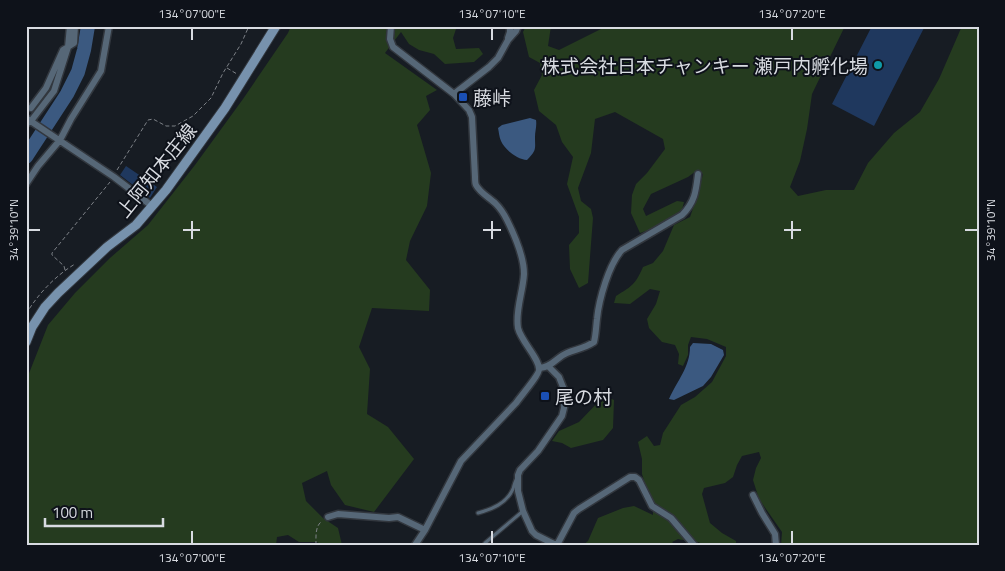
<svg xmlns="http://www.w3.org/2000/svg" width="1005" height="571" font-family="'Titillium Web','Noto Sans JP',sans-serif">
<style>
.green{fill:#253b1f}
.water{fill:#3b5980}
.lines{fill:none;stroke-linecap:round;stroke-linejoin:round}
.river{stroke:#3b5980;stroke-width:14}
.building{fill:#1f385e}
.lane-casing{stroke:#32373e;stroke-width:5.5}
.street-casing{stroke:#32373e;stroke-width:9}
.secondary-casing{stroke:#32373e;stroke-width:11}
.path{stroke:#7d8187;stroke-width:1;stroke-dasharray:4 2.5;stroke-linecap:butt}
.lane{stroke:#566777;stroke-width:3}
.street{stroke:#566777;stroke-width:6}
.secondary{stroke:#7792ad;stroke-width:9}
.ticks{fill:none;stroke:#d8dbe1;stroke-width:2}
.culture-dot{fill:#0f9aa8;stroke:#0e121a;stroke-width:2}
.transit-dot{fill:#1a4fb4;stroke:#0e121a;stroke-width:2}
.labels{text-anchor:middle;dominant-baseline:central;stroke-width:4;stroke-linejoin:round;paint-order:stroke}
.poi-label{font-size:19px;fill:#d8dbe1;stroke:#0e121a;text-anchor:start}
.street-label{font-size:19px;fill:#d8dbe1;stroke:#0e121a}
.neatline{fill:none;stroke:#d8dbe1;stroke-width:2}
.ticks-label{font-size:12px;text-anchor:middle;fill:#d8dbe1}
</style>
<rect width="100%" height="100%" fill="#171c23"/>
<path class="green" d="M291 26H457L453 38 456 49 479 48 483 54 474 62 445 64 434 54 419 50 409 44 401 32 385 53 437 90 426 96 430 110 417 125 431 173 427 206 410 241 406 260 430 290 429 311 372 308 359 347 370 369 367 414 388 427 414 459 374 512 345 505 331 485 327 471 302 483 306 501 323 518 338 528 342 545H323L317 542H299L288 535 277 537 276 545H26V381L48 325 75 293 110 258 148 225 195 165 243 99 288 33Z
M526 26H551L548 46 559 50 607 26H845L812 94 807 129 800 161 790 187 798 196 826 190H854L868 163 894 133 920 112 939 79 962 26H979V545H781L782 532 759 499 753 480 756 468 761 458 759 452 742 456 737 465 733 477 725 483 704 488 702 494 710 523 722 533 736 541V545H704C698 540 686 541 678 539L672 542 675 545H583L588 541 598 518 623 508 634 506 653 515V504L648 493 642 474V459L638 442 647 436 654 446 660 445 663 433 681 405 695 397 712 382 726 356V347L707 339 691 337 688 345V355L683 366 678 364 679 354 675 345 662 342 649 328 647 319 656 304 660 291 650 289 630 304 614 303 616 296C632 286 635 285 643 267L653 263 663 251 674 225 690 217 697 197 703 174 696 171 688 177 651 194 643 209 646 216 677 201 684 202 682 210 652 229 640 233 631 213 632 195 636 184 647 173 665 149 663 139 615 112 595 119 591 153 578 188 581 201 591 209 593 218 588 283 579 288 570 269 569 245 579 233V217L567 184 573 157 562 142 556 125 539 111 534 90 542 75 540 63 529 57 523 32Z
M604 396 614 400 613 428 603 440 571 448 562 443 552 441 559 431 579 422Z"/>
<path class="water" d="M530 118 536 120C537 126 535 131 535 137 535 149 537 150 527 160 517 159 505 150 501 141 499 137 499 132 498 128L502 125Z
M693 343 711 344 723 350 724 355 711 377 703 386 674 400 669 399C677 381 690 367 690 347Z"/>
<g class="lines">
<path class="river" d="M26 157 67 94 78 72 84 50 88 26"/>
</g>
<path class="building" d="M872 26H925L874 126 832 104Z
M126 166 157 187 150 198 120 175Z"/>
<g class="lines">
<defs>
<path id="lane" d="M478 513C492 509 506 504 513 489 514 485 515 481 517 478
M485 543 523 511"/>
<path id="street" d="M391 26 390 39 393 47 454 94 469 110 472 117 475 177C475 180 475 183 476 185 480 193 490 198 496 204 500 208 504 214 507 220 515 236 524 256 524 274 523 292 515 311 518 328 521 341 539 358 539 369 540 374 520 397 516 403L461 461 425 530 415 545
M508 38 510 32V26
M454 94 489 67 498 58 508 40 516 31 518 26
M31 108 46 88 63 50 74 43 75 26
M26 118 114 177 152 206
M26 124 31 121 54 91 68 47 70 26
M26 184 38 166 60 140 71 119 101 71 109 26
M548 366 559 377 565 392 564 408 562 416 538 451 520 470 518 475V491L523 511 532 531 536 535 556 545
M540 368C552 367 557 357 567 353 577 349 585 348 594 342 596 334 596 327 597 319 599 299 609 264 622 250L682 215C695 202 696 191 698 174
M753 495 762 513 775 534 776 545
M328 517 338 514 389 518 398 517 425 530
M557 545 574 513 579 509 630 477H635L639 480 652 506 671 518 694 545"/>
<path id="secondary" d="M26 342 32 327 45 307 58 293 107 247 136 225 166 190 225 108 276 26"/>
</defs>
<use href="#lane" class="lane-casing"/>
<use href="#street" class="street-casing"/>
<use href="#secondary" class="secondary-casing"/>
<path class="path" d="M227 68 237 74
M117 170 148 120 153 119 166 126H175L193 116 211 98 223 73 241 44 249 26
M65 270 64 266 52 255V253L110 182
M26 314C38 294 55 276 75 264
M316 545C316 537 315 527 321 522"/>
<use href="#lane" class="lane"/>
<use href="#street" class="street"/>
<use href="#secondary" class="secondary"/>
</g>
<path class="ticks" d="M192 28V40M492 28V40M792 28V40M192 221V239M492 221V239M792 221V239M28 230H40M183 230H200M483 230H501M784 230H801M965 230H978M192 531V544M492 531V544M792 531V544"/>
<circle class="culture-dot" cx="878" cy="65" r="5"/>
<g class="transit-dot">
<rect x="458" y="92" width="10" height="10" rx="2.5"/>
<rect x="540" y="391" width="10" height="10" rx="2.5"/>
</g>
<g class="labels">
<g class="poi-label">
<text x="868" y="65" text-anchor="end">株式会社日本チャンキー 瀬戸内孵化場</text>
<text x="473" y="97">藤峠</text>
<text x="555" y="396">尾の村</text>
</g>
<g class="street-label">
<text transform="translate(156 170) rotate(-51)">上阿知本庄線</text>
</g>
</g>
<rect width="1005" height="571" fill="none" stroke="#0e121a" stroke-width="55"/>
<path d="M45 518v8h118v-8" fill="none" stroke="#d8dbe1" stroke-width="2.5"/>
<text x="52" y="518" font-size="15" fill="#d8dbe1" stroke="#0e121a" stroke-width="4" paint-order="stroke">100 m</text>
<rect x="28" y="28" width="950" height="516" class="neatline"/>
<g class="ticks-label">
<text x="192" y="18">134°07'00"E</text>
<text x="492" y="18">134°07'10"E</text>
<text x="792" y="18">134°07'20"E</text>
<text transform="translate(14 230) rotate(-90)" y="4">34°39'10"N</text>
<text transform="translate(991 230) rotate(-90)" y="4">34°39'10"N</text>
<text x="192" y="562">134°07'00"E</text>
<text x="492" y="562">134°07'10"E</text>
<text x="792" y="562">134°07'20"E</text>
</g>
</svg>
